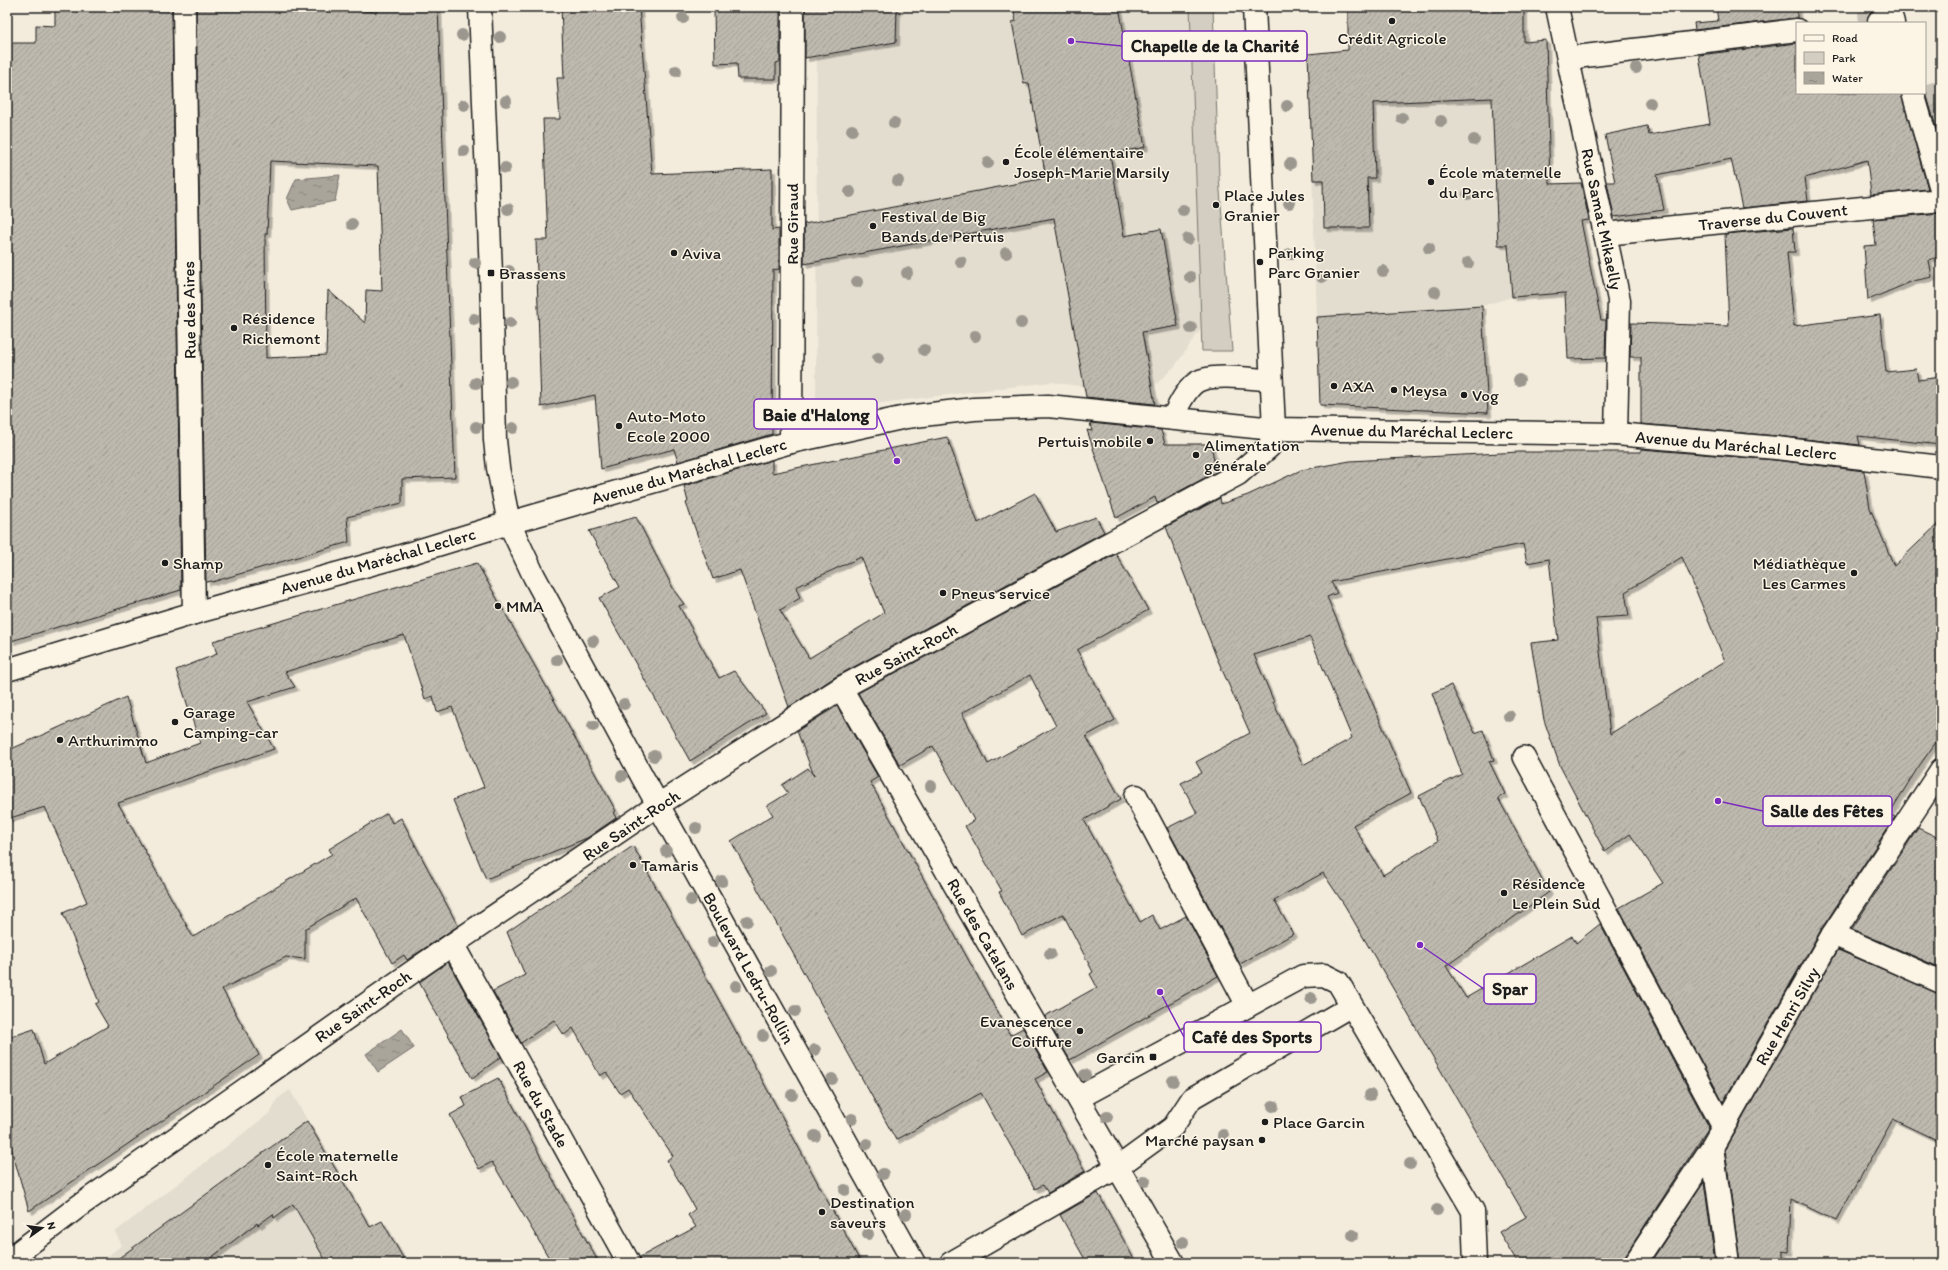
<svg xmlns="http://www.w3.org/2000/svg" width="1948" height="1270" font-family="Itim,sans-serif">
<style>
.built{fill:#e3ddcf}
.park{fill:#d3cec1;stroke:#78756e}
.water{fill:url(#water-ripples);stroke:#716e68}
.building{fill:url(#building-hatch);stroke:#1c1c1c;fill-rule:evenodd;filter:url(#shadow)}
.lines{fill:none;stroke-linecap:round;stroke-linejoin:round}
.pedestrian-tunnel{stroke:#c8c2b6;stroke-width:22;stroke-dasharray:22 11;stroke-linecap:butt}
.service-casing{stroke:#1c1c1c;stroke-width:24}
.pedestrian-casing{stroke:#1c1c1c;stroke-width:25}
.minor-casing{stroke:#1c1c1c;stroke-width:25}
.tertiary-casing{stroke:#1c1c1c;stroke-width:25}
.secondary-casing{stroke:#1c1c1c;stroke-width:25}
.service{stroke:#fcf5e5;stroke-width:21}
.pedestrian{stroke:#fcf5e5;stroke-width:22}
.minor{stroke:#fcf5e5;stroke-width:22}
.tertiary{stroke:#fcf5e5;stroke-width:22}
.secondary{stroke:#fcf5e5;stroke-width:22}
.tree{fill:#9b978e}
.poi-dot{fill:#1c1c1c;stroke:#fcf5e5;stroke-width:1.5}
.labels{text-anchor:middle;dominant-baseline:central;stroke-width:3;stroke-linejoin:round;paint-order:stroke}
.poi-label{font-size:17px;fill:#1c1c1c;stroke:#fcf5e5;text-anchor:start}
.street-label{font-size:17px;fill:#1c1c1c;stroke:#fcf5e5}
.leader{fill:none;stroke:#7b2cbf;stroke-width:1.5}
.callout-dot{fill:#7b2cbf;stroke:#fcf5e5;stroke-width:1.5}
.callout{fill:#fcf5e5;stroke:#7b2cbf;stroke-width:1.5}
.callout-label{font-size:18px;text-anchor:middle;font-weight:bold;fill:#1c1c1c}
</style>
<defs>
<pattern id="water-ripples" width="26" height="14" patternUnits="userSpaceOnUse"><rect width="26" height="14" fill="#aaa59b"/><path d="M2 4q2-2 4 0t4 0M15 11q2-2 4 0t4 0" fill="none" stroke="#8a867e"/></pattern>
<pattern id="building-hatch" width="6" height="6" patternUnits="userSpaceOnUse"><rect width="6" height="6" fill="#beb9ae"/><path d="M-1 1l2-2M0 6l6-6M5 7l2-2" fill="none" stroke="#a39e95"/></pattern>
<filter id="shadow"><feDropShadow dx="3.5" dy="3.5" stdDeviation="0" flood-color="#0004"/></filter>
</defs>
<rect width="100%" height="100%" fill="#f3ecdd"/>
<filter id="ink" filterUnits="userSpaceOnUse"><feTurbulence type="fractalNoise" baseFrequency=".025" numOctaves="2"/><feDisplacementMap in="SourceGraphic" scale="8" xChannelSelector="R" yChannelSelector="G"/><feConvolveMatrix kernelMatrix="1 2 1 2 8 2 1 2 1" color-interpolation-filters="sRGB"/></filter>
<g filter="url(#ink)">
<path class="built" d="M817 7H1095L1012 22 1024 84 1060 77 1065 101 1138 88 1132 62H1129L1119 7H1190L1201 329 1175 366 1151 389 1153 397 1052 382 816 411Z
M1485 47 1550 184 1573 183 1595 291 1512 297 1482 306 1317 317 1308 54Z
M290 1090 347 1189 353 1205 386 1263H99L122 1245 115 1232 271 1112 277 1099Z"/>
<path class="park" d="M1190 7H1213L1219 177 1232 351H1202Z"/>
<path class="water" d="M340 175 335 201 292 210 287 199 296 179Z
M402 1029 414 1048 378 1072 366 1054Z"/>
<path class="building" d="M55 7H172L181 590 11 641 7 374V43H36V25L55 26Z
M196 7H306L377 12V7H438L455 477 402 479V503L347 517 349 542 212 582V581L206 582ZM270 161 378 166 382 291 366 290 365 323 328 290 326 355 266 358 265 234H267Z
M561 7H639L652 174 772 169V230L779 229V269L773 270 772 434 678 462 674 449 601 469 595 395 541 407 536 240H548L543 119H560L557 78H564Z
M714 7H780V62L776 63V79H738L737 63 715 64Z
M805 7H897L896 42 805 58Z
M1013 7H1119L1145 147 1110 154 1124 236 1161 229 1178 326 1142 332 1155 404 1086 397 1054 218 804 264V224L1046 178 1029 83 1024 84 1012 22 1016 21Z
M1348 7H1524V42L1546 40 1550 184 1581 183 1589 220 1581 221 1601 320H1606L1605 358 1568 359 1565 293 1512 297 1508 245H1498L1492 98 1373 103 1375 178H1367L1369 228H1324L1323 180H1313L1308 54 1348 50Z
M1716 7H1797V18L1695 30 1694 23 1718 21Z
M1797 43V93H1901L1928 189 1871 195 1867 160 1805 178 1808 201 1742 208 1731 159 1657 175 1664 210 1614 217 1607 182H1615L1605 135 1647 126 1649 135 1710 124 1699 55Z
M1926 93H1941V144Z
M1941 213V256L1929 260 1932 277 1913 281 1868 300 1864 246 1876 245 1873 219Z
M1793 228 1795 252H1787L1794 326 1880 315 1886 372 1916 369 1918 380 1941 377V445L1858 436 1860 445 1777 436 1641 424V357H1630L1631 323 1729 326 1725 234Z
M1482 306 1488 413 1320 405 1317 317Z
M1090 423 1161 430 1165 444H1211L1216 472 1157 503 1155 497 1116 518 1087 430 1092 431Z
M947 437 978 523 1035 493 1056 532 1096 517 1104 532 835 677 789 707 740 570 713 579 686 503 688 502 684 486 772 460V473ZM861 557 884 613 809 658 780 610 800 598 796 587Z
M1641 449 1775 460 1864 471 1870 508 1894 566 1941 521V735L1917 769 1889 814 1895 817 1822 928 1723 1102 1619 908 1663 883 1630 834 1605 852 1560 766 1544 720 1531 643 1558 640 1549 559 1527 563 1523 544 1331 582 1337 593 1327 597 1411 793 1353 825 1383 875 1438 841 1419 796 1462 774 1432 693 1451 685 1475 733 1483 730 1494 760 1489 761 1505 794 1498 798 1549 892 1446 966 1466 998 1572 936 1576 943 1600 924 1709 1127 1625 1256 1623 1263H1518L1499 1232 1526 1217 1345 906 1323 873 1274 900 1293 934 1240 964 1167 828 1197 813 1181 783 1202 773 1196 762 1250 733 1216 656 1166 527 1220 498 1221 504 1248 495 1301 470 1350 461 1519 452H1641ZM1682 557 1725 661 1610 734 1596 618 1629 616 1625 592ZM1310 637 1352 738 1303 765 1273 702H1274L1254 655Z
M636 517 675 592 684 604 679 606 719 678 734 671 766 713 690 761 599 598 620 587 589 531Z
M1116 554 1148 610 1077 650 1115 720 1086 736 1121 799 1084 820 1140 922 1152 915 1160 930 1186 916 1218 976 1070 1060 1045 1016 1097 987 1090 974 1093 972 1063 914 1022 936 999 892 1002 891 965 826 974 820 933 746 900 765 858 693ZM1030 675 1056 726 988 764 962 713Z
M477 563 616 811 613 812 616 818 587 838 486 879 453 800 484 787 452 707 437 712 433 696 425 699 404 635 285 672 295 687 247 702 274 749 118 803 193 937 332 854 329 849 387 813 392 823 401 818 458 926 407 960 404 955 392 963 356 898 305 929V959L286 957 222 989 259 1055 29 1211 7 1133V1038L34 1029 44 1064 108 1026 95 1004 99 1002 63 913 87 902 45 807 7 819V751L126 697 146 763 200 743 176 670 217 654 213 641Z
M837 706 878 777 870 782 1010 1035 1023 1028 1048 1072 1035 1079 1085 1171 1048 1193 1043 1185 1035 1189 981 1093 896 1140 731 841 773 815 767 806 788 793 782 785 808 768 814 776 797 731Z
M1918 828 1941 839V968L1852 929Z
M633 846 727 1015 861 1263H641L640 1257 696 1227 688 1215 695 1209 667 1160 673 1156 628 1088 620 1093 606 1072 600 1076 573 1028 564 1035 554 1020 521 1043 493 991 525 975 507 932Z
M1838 950 1941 994V1142L1893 1119 1836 1221 1791 1199 1789 1252 1783 1251V1263H1740L1725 1149Z
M448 962 501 1057 472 1078 419 982Z
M498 1078 580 1229 599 1263H552L492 1162 479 1169 450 1115 466 1106 462 1097Z
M307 1121 370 1227 382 1221 406 1263H327L293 1204 274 1218 273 1214 258 1225 257 1223 204 1263H112Z
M1704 1181 1715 1263H1650Z
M1098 1193 1136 1263H1087L1060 1215Z"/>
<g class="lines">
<path class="pedestrian-tunnel" d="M1859 23 1879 21
M1928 95 1941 91"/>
<defs>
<path id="service" d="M1172 419C1177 408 1188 384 1201 380 1220 374 1251 379 1272 380
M1524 757 1723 1127
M1118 1167 1173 1127 1192 1098 1351 1006"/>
<path id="pedestrian" d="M1879 21 1892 19 1893 23
M1568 58 1797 30
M1913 93 1941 189
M1605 234 1941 200"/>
<path id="minor" d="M184 7 194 613
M1557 7 1619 300 1616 434
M791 442 793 7
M841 688 1173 1263
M1136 796 1248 1006
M1833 934 1941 982
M453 945 629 1263
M1078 1098 1303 976 1324 975 1338 982 1473 1211 1475 1263
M1712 1147 1728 1263
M7 1261 79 1206 425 963 658 805 841 688 1238 474 1270 446 1274 429 1254 7
M951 1263 1118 1167"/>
<path id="tertiary" d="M509 523 791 442 906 417 974 409 1048 406 1274 429 1616 434 1776 448 1941 467
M1635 1263 1712 1147 1833 934 1941 770"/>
<path id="secondary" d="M480 7 491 273 495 440 498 468 509 523 534 576 643 778 914 1263
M7 670 194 613 401 556 509 523"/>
</defs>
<use href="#service" class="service-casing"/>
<use href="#pedestrian" class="pedestrian-casing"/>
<use href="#minor" class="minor-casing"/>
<use href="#tertiary" class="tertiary-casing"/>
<use href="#secondary" class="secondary-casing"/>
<use href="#service" class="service"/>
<use href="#pedestrian" class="pedestrian"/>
<use href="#minor" class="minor"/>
<use href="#tertiary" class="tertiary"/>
<use href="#secondary" class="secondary"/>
</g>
<g class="tree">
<circle cx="683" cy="18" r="6"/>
<circle cx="462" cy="35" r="6"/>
<circle cx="1288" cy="36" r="6"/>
<circle cx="500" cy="37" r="6"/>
<circle cx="1636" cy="68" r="6"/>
<circle cx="676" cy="71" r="6"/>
<circle cx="506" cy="101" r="6"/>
<circle cx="1650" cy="103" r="6"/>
<circle cx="464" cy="105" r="6"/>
<circle cx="1287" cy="106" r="6"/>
<circle cx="1402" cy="118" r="6"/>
<circle cx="1441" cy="121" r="6"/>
<circle cx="894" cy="123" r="6"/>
<circle cx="852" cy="130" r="6"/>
<circle cx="1474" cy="140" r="6"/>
<circle cx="464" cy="151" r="6"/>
<circle cx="988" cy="163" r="6"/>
<circle cx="1290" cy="164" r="6"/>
<circle cx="505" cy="168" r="6"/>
<circle cx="898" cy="181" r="6"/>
<circle cx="850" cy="192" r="6"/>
<circle cx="1468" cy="194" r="6"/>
<circle cx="1289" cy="203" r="6"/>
<circle cx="508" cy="209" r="6"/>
<circle cx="1183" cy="210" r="6"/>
<circle cx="352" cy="224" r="6"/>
<circle cx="1188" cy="239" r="6"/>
<circle cx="1429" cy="248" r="6"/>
<circle cx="1006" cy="253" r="6"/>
<circle cx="1290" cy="254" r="6"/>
<circle cx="961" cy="262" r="6"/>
<circle cx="475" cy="263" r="6"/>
<circle cx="1468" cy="263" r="6"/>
<circle cx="509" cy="271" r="6"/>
<circle cx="1383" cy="271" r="6"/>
<circle cx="907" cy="273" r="6"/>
<circle cx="1190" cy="277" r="6"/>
<circle cx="1322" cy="277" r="6"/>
<circle cx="857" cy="282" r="6"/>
<circle cx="1435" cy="292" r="6"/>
<circle cx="474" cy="319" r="6"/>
<circle cx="510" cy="323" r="6"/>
<circle cx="1021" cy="323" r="6"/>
<circle cx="1191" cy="328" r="6"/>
<circle cx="975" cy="336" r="6"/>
<circle cx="924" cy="350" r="6"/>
<circle cx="878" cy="358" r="6"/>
<circle cx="1519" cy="380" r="6"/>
<circle cx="511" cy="382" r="6"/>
<circle cx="476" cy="383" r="6"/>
<circle cx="476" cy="427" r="6"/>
<circle cx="513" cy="428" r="6"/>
<circle cx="593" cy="641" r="6"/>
<circle cx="557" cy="660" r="6"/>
<circle cx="624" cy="704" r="6"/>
<circle cx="1509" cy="716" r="6"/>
<circle cx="593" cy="726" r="6"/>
<circle cx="654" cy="756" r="6"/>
<circle cx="622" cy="776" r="6"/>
<circle cx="931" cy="786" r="6"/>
<circle cx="696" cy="828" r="6"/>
<circle cx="666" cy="851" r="6"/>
<circle cx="722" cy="881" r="6"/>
<circle cx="691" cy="900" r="6"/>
<circle cx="747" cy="921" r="6"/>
<circle cx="713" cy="942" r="6"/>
<circle cx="1050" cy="954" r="6"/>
<circle cx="771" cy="971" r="6"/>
<circle cx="736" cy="986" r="6"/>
<circle cx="1311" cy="998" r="6"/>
<circle cx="795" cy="1011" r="6"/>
<circle cx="763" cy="1036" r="6"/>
<circle cx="815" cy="1050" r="6"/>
<circle cx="1085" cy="1075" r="6"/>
<circle cx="832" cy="1079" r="6"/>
<circle cx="1173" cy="1081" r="6"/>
<circle cx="792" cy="1095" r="6"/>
<circle cx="1370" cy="1095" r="6"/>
<circle cx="1273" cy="1106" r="6"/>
<circle cx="1107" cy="1117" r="6"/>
<circle cx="852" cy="1119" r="6"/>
<circle cx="1223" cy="1135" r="6"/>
<circle cx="815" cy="1136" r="6"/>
<circle cx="867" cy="1144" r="6"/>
<circle cx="1410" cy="1164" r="6"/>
<circle cx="883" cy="1174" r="6"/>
<circle cx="1145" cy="1181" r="6"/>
<circle cx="845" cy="1190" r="6"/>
<circle cx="1437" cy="1210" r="6"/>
<circle cx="906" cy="1214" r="6"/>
<circle cx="868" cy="1234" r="6"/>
<circle cx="1353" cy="1235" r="6"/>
<circle cx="1183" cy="1242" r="6"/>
</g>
</g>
<g class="poi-dot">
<circle cx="1392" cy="21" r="4"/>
<circle cx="1006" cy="162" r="4"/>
<circle cx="1431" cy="182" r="4"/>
<circle cx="1216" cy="205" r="4"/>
<circle cx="873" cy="226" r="4"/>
<circle cx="674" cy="253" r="4"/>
<circle cx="1260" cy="262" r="4"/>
<rect x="487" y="269" width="8" height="8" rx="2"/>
<circle cx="234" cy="328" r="4"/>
<circle cx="1334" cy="386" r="4"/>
<circle cx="1394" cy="390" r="4"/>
<circle cx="1464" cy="395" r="4"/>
<circle cx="619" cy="426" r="4"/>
<circle cx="1150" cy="441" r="4"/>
<circle cx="1196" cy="455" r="4"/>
<circle cx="165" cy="563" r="4"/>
<circle cx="1854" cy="573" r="4"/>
<circle cx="943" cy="593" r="4"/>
<circle cx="498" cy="606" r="4"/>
<circle cx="175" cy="722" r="4"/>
<circle cx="60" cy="740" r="4"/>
<circle cx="633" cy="865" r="4"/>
<circle cx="1504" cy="893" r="4"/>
<circle cx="1080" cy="1031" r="4"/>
<rect x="1149" y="1053" width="8" height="8" rx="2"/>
<circle cx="1265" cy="1122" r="4"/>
<circle cx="1262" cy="1140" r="4"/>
<circle cx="268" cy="1165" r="4"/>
<circle cx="822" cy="1212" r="4"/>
</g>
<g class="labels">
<g class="poi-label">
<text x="1392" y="38" text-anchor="middle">Crédit Agricole</text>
<text x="1014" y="152">École élémentaire<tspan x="1014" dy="20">Joseph-Marie Marsily</tspan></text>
<text x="1439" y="172">École maternelle<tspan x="1439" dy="20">du Parc</tspan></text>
<text x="1224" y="195">Place Jules<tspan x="1224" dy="20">Granier</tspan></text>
<text x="881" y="216">Festival de Big<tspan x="881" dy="20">Bands de Pertuis</tspan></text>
<text x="1268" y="252">Parking<tspan x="1268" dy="20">Parc Granier</tspan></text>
<text x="682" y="253">Aviva</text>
<text x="499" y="273">Brassens</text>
<text x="242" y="318">Résidence<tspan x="242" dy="20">Richemont</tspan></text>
<text x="1342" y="386">AXA</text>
<text x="1402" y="390">Meysa</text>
<text x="1472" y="395">Vog</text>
<text x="627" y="416">Auto-Moto<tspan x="627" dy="20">Ecole 2000</tspan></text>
<text x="1142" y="441" text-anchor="end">Pertuis mobile</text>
<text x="1204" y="445">Alimentation<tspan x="1204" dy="20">générale</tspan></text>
<text x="173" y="563">Shamp</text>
<text x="1846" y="563" text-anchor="end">Médiathèque<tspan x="1846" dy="20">Les Carmes</tspan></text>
<text x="951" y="593">Pneus service</text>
<text x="506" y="606">MMA</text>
<text x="183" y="712">Garage<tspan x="183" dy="20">Camping-car</tspan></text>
<text x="68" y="740">Arthurimmo</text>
<text x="641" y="865">Tamaris</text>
<text x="1512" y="883">Résidence<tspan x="1512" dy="20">Le Plein Sud</tspan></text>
<text x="1072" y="1021" text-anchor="end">Evanescence<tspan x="1072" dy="20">Coiffure</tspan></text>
<text x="1145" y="1057" text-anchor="end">Garcin</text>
<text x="1273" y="1122">Place Garcin</text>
<text x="1254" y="1140" text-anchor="end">Marché paysan</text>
<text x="276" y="1155">École maternelle<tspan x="276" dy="20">Saint-Roch</tspan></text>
<text x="830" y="1202">Destination<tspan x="830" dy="20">saveurs</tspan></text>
</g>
<g class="street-label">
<text transform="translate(1773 217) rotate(-6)">Traverse du Couvent</text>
<text transform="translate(1602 219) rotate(78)">Rue Samat Mikaelly</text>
<text transform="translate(792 224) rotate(-90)">Rue Giraud</text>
<text transform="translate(189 310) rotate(-91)">Rue des Aires</text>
<text transform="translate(1412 431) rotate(1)">Avenue du Maréchal Leclerc</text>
<text transform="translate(1736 445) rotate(5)">Avenue du Maréchal Leclerc</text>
<text transform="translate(689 471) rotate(-16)">Avenue du Maréchal Leclerc</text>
<text transform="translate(378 561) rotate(-16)">Avenue du Maréchal Leclerc</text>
<text transform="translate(906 654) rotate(-28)">Rue Saint-Roch</text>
<text transform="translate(631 825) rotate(-34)">Rue Saint-Roch</text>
<text transform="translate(983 934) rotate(60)">Rue des Catalans</text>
<text transform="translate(749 968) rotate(61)">Boulevard Ledru-Rollin</text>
<text transform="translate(363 1006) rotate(-35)">Rue Saint-Roch</text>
<text transform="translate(1787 1016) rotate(-60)">Rue Henri Silvy</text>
<text transform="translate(541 1104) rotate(61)">Rue du Stade</text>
</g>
</g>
<path class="leader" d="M1071 41L1122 46M897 461L877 414M1718 801L1763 811M1420 945L1484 989M1160 992L1184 1037"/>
<g class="callout-dot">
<circle cx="1071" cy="41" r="4"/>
<circle cx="897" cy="461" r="4"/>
<circle cx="1718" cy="801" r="4"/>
<circle cx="1420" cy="945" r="4"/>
<circle cx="1160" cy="992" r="4"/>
</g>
<g class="callout">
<rect x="1122" y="31" width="185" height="30" rx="4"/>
<rect x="754" y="399" width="123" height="30" rx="4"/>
<rect x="1763" y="796" width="129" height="30" rx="4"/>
<rect x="1484" y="974" width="52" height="30" rx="4"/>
<rect x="1184" y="1022" width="137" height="30" rx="4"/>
</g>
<g class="callout-label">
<text x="1215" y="52">Chapelle de la Charité</text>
<text x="816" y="421">Baie d'Halong</text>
<text x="1827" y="817">Salle des Fêtes</text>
<text x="1510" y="995">Spar</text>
<text x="1252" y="1043">Café des Sports</text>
</g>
<rect width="1948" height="1270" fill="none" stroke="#fcf5e5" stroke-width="24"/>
<rect x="12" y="12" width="1924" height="1246" fill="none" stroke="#1c1c1c" stroke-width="1.5" filter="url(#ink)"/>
<rect x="1796" y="22" width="130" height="72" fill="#fcf5e5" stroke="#a29e95"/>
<rect x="1804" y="35" width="20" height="6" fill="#fcf5e5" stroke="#a29e95"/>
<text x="1832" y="42" font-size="12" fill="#1c1c1c">Road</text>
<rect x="1804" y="52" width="20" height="12" fill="#d3cec1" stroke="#a29e95"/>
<text x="1832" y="62" font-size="12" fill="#1c1c1c">Park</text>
<rect x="1804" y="72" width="20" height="12" fill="url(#water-ripples)" stroke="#a29e95"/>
<text x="1832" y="82" font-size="12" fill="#1c1c1c">Water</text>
<g transform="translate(42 1228) rotate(76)" stroke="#fcf5e5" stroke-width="3" paint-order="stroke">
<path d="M0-3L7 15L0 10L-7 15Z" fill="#1c1c1c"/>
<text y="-6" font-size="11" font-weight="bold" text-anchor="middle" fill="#1c1c1c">N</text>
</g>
</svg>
